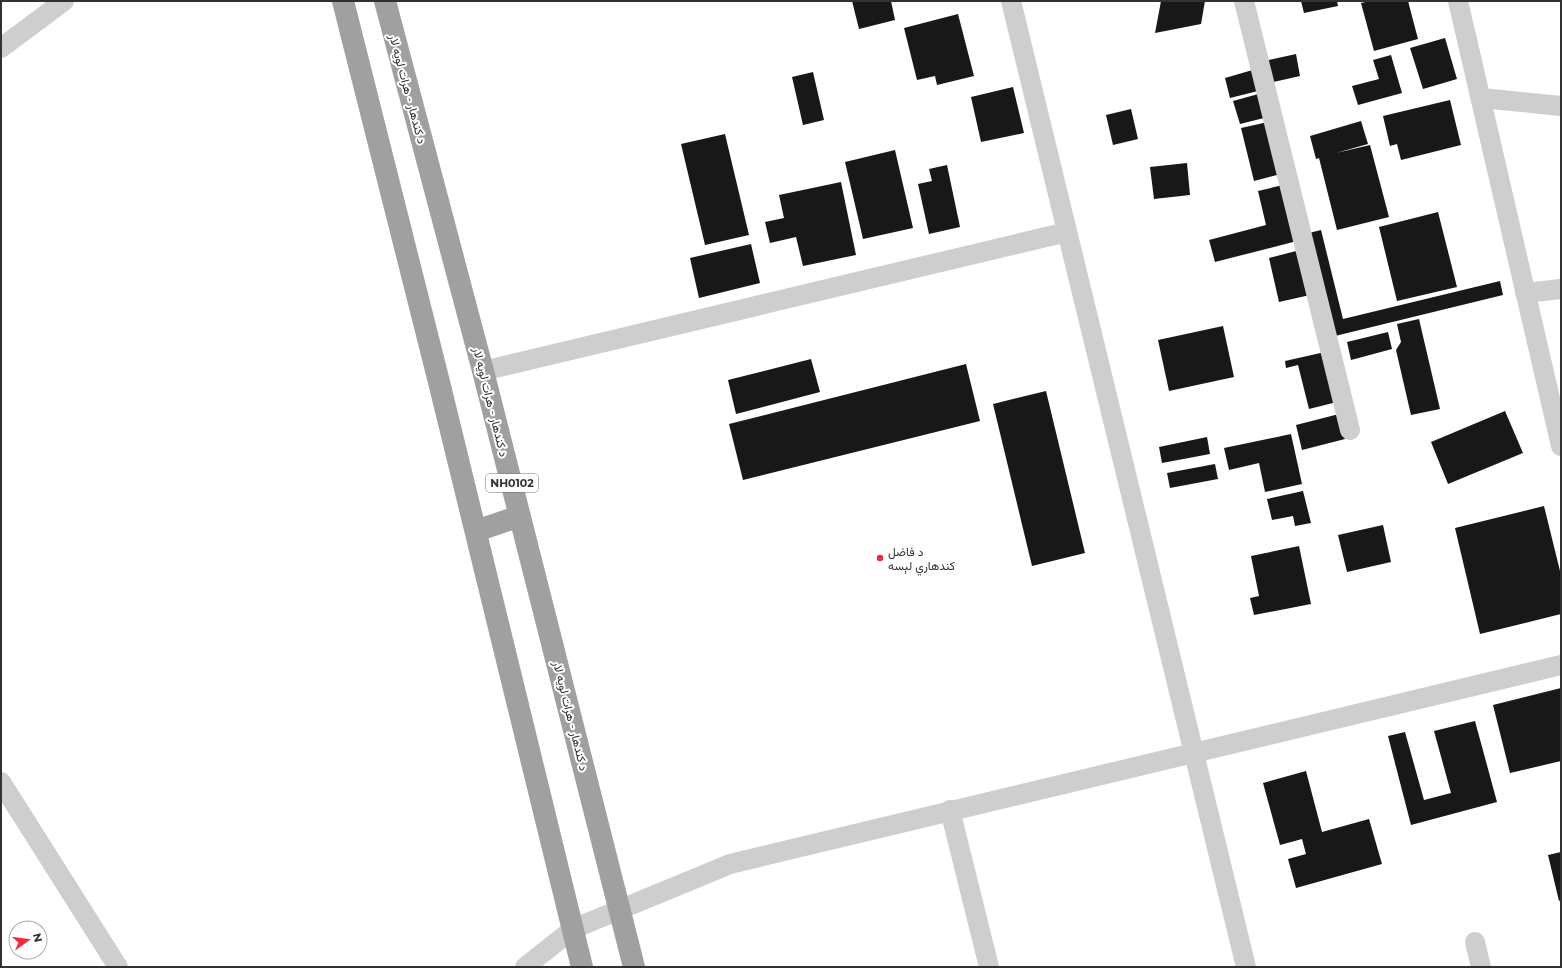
<svg xmlns="http://www.w3.org/2000/svg" width="1562" height="968" font-family="Montserrat,Vazirmatn,sans-serif">
<style>
.building{fill:#181818}
.lines{fill:none;stroke-linecap:round;stroke-linejoin:round}
.minor{stroke:#cecece;stroke-width:20}
.trunk{stroke:#a0a0a0;stroke-width:22}
.poi-dot{fill:#ef2b44;stroke:#fff;stroke-width:1.5}
.labels{text-anchor:middle;dominant-baseline:central;stroke-width:4;stroke-linejoin:round;paint-order:stroke}
.shield{fill:#fff;stroke:#6f6f6f;stroke-width:1}
.shield-label{font-size:11px;font-weight:bold;fill:#313131}
.street-label{font-size:12px;fill:#313131;stroke:#fff}
.poi-label{font-size:12px;fill:#313131;stroke:#fff;text-anchor:start}
</style>
<rect width="100%" height="100%" fill="#fff"/>
<path class="building" d="M852 1H891L895 20 859 29Z
M1161 1H1205L1201 24 1155 33Z
M1301 1H1337L1338 6 1304 13Z
M1370 1H1408L1418 39 1374 51 1361 3Z
M958 14 974 76 937 85 935 76 917 80 904 28Z
M1445 38 1457 79 1423 89 1410 48Z
M1296 54 1300 76 1269 83 1264 61Z
M1391 55 1402 93 1358 105 1352 86 1379 79 1373 60Z
M1256 69 1262 90 1230 98 1225 78Z
M813 72 824 120 803 125 792 77Z
M1013 87 1024 133 981 142 971 97Z
M1262 93 1268 117 1240 124 1233 101Z
M1450 100 1461 145 1401 160 1397 144 1390 146 1383 116Z
M1131 109 1138 139 1113 145 1106 115Z
M1361 121 1368 144 1336 153 1370 145 1389 217 1337 230 1319 158 1316 159 1310 136Z
M1268 122 1281 174 1254 181 1241 128Z
M725 134 749 235 705 245 681 144Z
M895 150 913 228 863 239 845 162Z
M1187 163 1190 195 1154 199 1150 167Z
M947 165 960 227 929 234 918 184 932 181 929 169Z
M841 182 856 255 803 266 796 237 770 243 765 222 784 218 779 195Z
M1283 185 1297 241 1215 262 1209 240 1266 225 1258 191Z
M1438 212 1457 287 1397 301 1379 227Z
M1321 230 1343 319 1500 281 1503 295 1335 336 1309 233Z
M751 244 760 283 699 298 690 258Z
M1300 250 1310 295 1279 302 1269 258Z
M1419 319 1440 409 1411 415 1396 350 1401 342 1397 324Z
M1223 326 1234 377 1169 391 1158 340Z
M1388 332 1392 349 1351 360 1347 342Z
M1325 352 1337 402 1309 409 1298 365 1286 368 1285 361Z
M811 359 820 392 736 414 728 380Z
M966 364 980 421 743 480 729 424Z
M1046 391 1085 553 1032 566 993 404Z
M1505 411 1523 453 1448 484 1431 442Z
M1339 414 1345 439 1302 450 1296 425Z
M1291 434 1302 484 1265 492 1259 463 1229 470 1224 448Z
M1207 437 1210 454 1162 463 1159 447Z
M1215 464 1218 479 1170 488 1167 473Z
M1303 491 1311 523 1295 526 1293 516 1272 520 1267 499Z
M1544 506 1561 575V614L1480 634 1455 528Z
M1383 525 1391 562 1347 572 1338 535Z
M1299 546 1311 604 1254 615 1250 598 1259 596 1251 556Z
M1561 688V761L1510 773 1493 705Z
M1475 721 1497 802 1411 825 1388 736 1405 732 1424 800 1451 793 1434 731Z
M1306 771 1322 832 1369 819 1382 864 1296 888 1288 859 1306 854 1302 839 1280 845 1263 783Z
M1561 852V900L1559 901 1548 855Z"/>
<g class="lines">
<path class="minor" d="M1011 1 1246 967
M1244 1 1350 430
M1458 1 1561 446
M1 48 64 1
M1482 98 1561 106
M1525 293 1561 289
M483 371 1067 232
M1 782 118 967
M950 810 989 967
M1475 942 1481 967
M525 967 573 929 730 864 1561 665"/>
<path class="trunk" d="M343 1 439 382 582 967
M385 1 483 371 634 967
M476 531 520 516"/>
</g>
<circle class="poi-dot" cx="880" cy="558" r="4"/>
<g class="labels">
<rect class="shield" x="486" y="474" width="52" height="18" rx="3"/>
<g class="shield-label">
<text x="512" y="483">NH0102</text>
</g>
<g class="street-label">
<text transform="translate(408 89) rotate(75)">د کندهار - هرات لويه لار</text>
<text transform="translate(491 402) rotate(76)">د کندهار - هرات لويه لار</text>
<text transform="translate(571 716) rotate(76)">د کندهار - هرات لويه لار</text>
</g>
<g class="poi-label">
<text x="888" y="551">د فاضل<tspan x="888" dy="14">کندهاري لېسه</tspan></text>
</g>
</g>
<rect width="1562" height="968" fill="none" stroke="#313131" stroke-width="4"/>
<g transform="translate(28 940) rotate(76)"><circle r="19" fill="#ffffff" stroke="#adadad"/>
<path d="M0-3L7 15L0 10L-7 15Z" fill="#ef2b44"/>
<text y="-6" font-size="11" font-weight="bold" text-anchor="middle" fill="#313131">N</text>
</g>
</svg>
